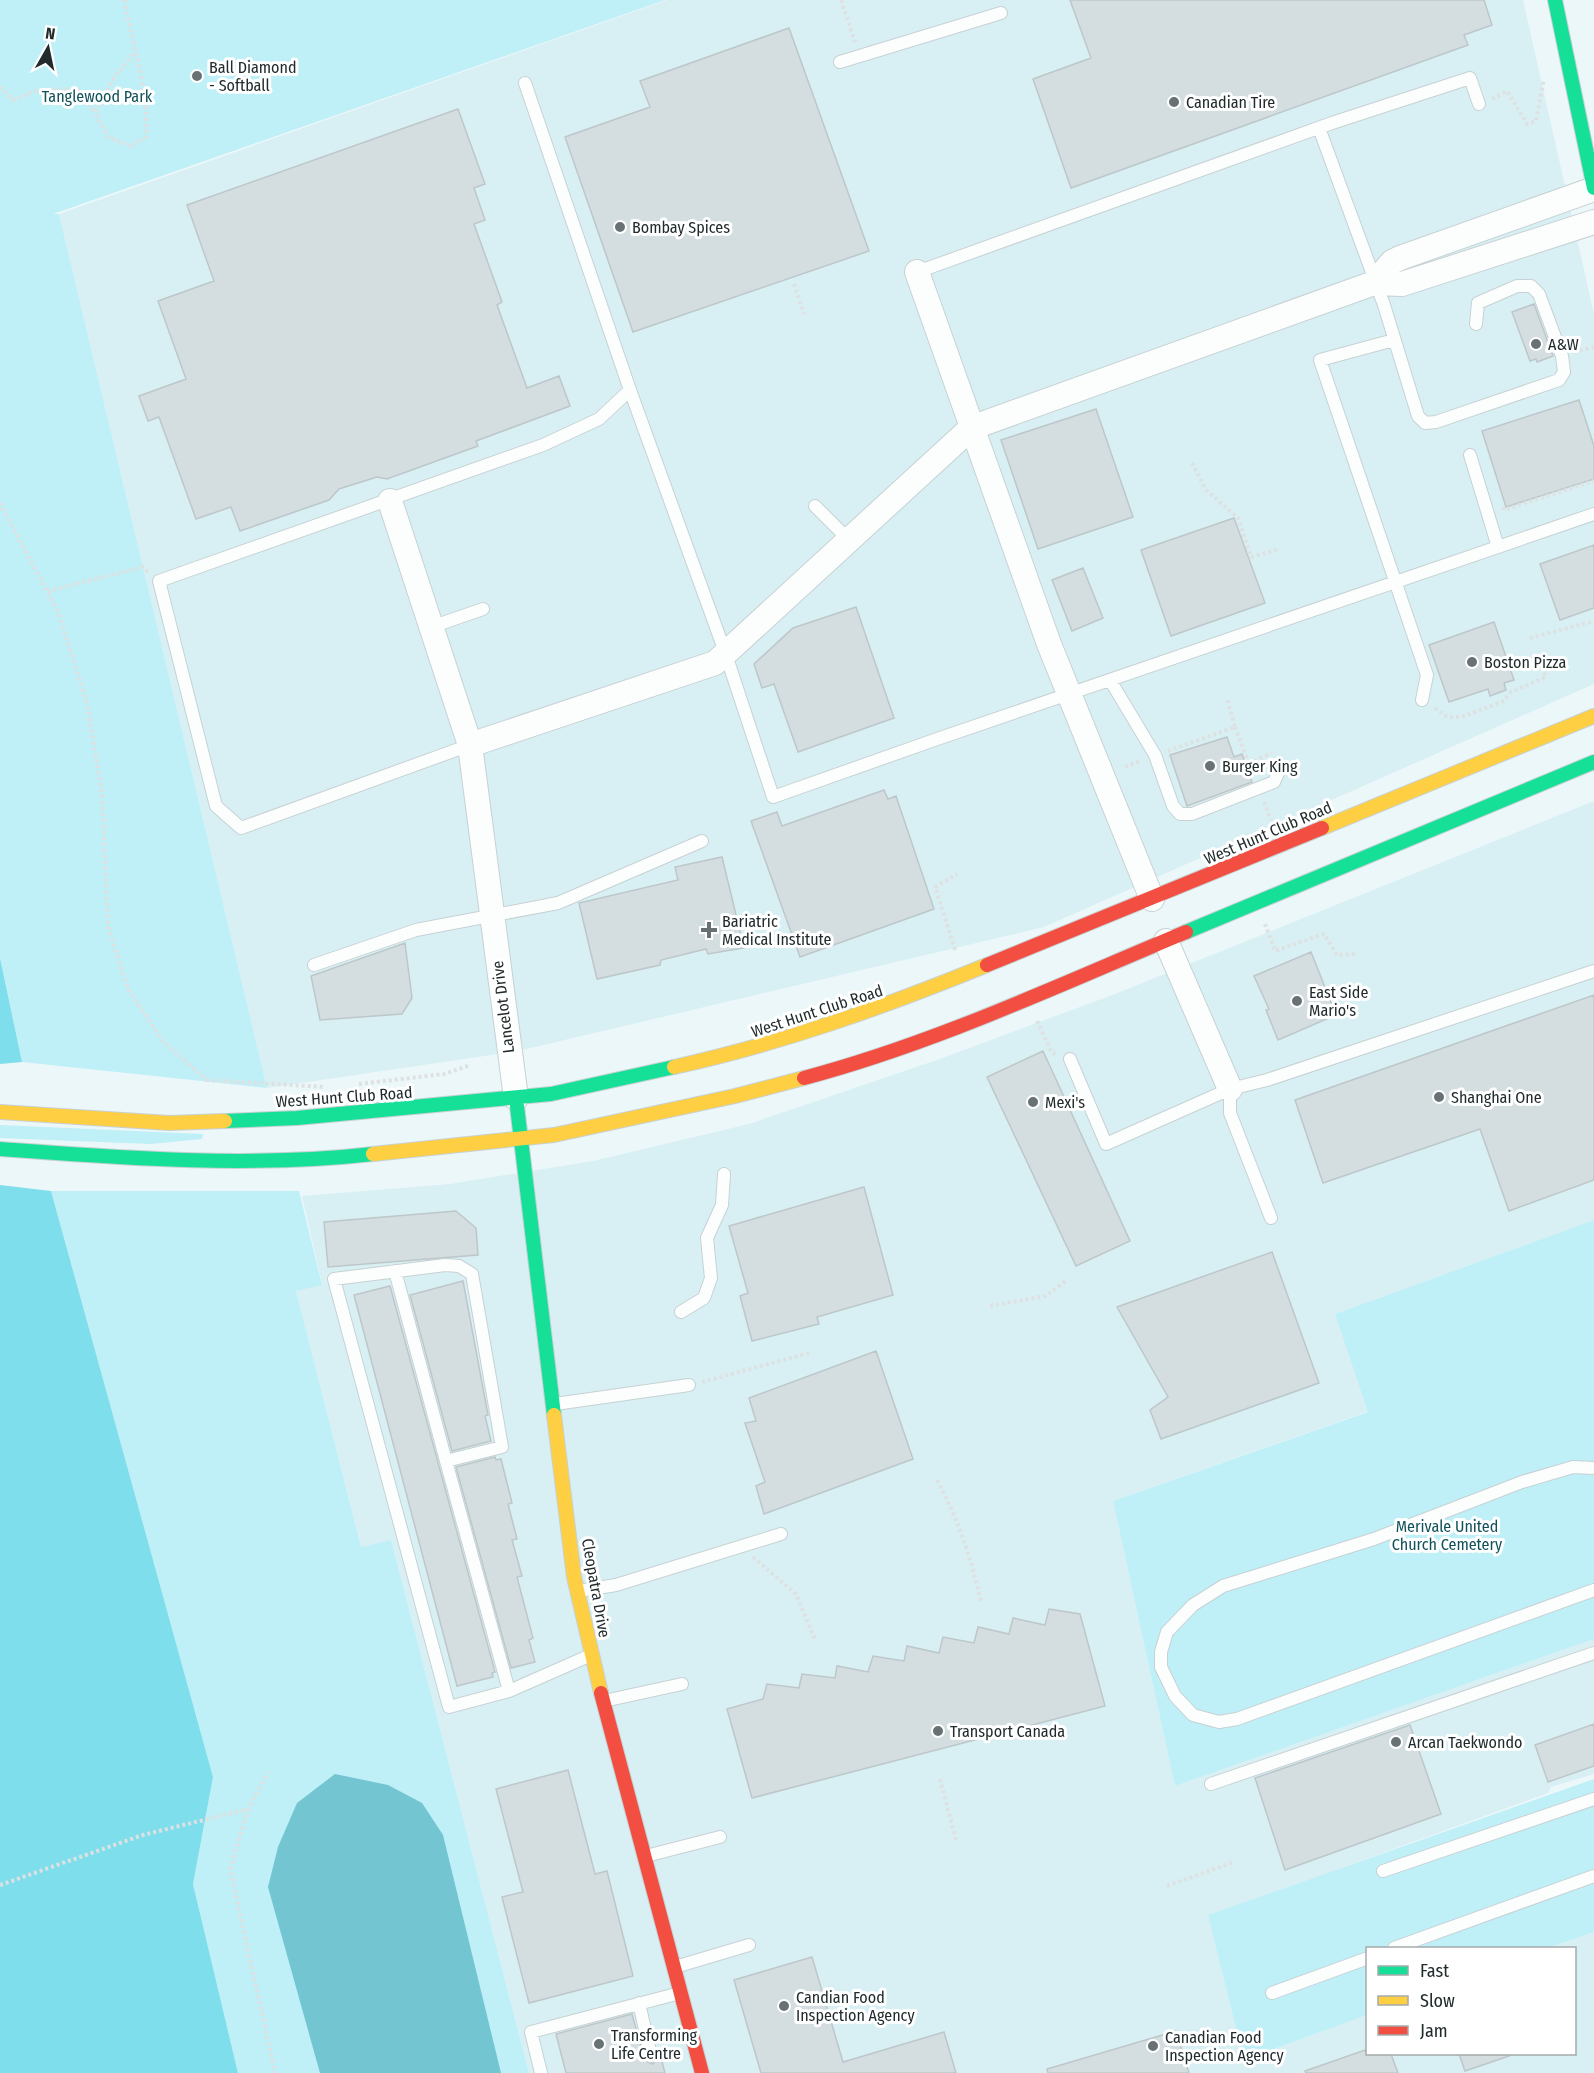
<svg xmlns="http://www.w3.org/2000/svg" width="1594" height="2073" font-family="'Fira Sans Condensed',sans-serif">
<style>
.built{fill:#d8f0f4}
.green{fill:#bfeff7}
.forest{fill:#7fdeeb}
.water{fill:#73c5d1}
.building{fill:#d4dee0;stroke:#bdc7c9;stroke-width:1.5}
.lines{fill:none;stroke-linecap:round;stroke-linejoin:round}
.lane-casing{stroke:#c7d1d3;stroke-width:14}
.street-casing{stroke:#c7d1d3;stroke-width:26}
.fast-casing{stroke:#c7d1d3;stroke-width:16}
.slow-casing{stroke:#c7d1d3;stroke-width:16}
.jam-casing{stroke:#c7d1d3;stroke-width:16}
.path{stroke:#dee1e1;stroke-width:4;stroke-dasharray:3 3;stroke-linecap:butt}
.lane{stroke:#fcfefe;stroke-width:12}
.street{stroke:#fcfefe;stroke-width:24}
.fast{stroke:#16e098;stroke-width:14}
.slow{stroke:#ffcf43;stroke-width:14}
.jam{stroke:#f24e42;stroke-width:14}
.poi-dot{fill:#687274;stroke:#fff;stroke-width:2}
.labels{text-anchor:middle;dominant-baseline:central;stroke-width:6;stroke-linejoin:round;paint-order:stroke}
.poi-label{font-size:16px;fill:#212b2c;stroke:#fff;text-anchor:start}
.park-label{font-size:16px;fill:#10515a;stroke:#fff}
.street-label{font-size:16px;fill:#212b2c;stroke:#fff}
</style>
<rect width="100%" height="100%" fill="#ecf7f9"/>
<path class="built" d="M667 0H1523L1594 314V684L1044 927 518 1051 267 1088 59 214Z
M1594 801V1220L1335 1314 1369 1411 1113 1501 1175 1786 1594 1639V1774L1551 1787 1548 1793 1209 1916 1244 2060 1367 2015 1368 2054H1574V1948H1548L1594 1932V2073H529L391 1540 361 1547 296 1291 322 1284 302 1196 450 1184 593 1161 749 1124 937 1060 1115 994Z"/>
<path class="green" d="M0 0H665L53 214H59L267 1088 22 1062 0 958Z
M0 1125 203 1134 202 1139 150 1144 0 1138Z
M51 1191H299L322 1285 296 1291 361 1547 391 1540 529 2073H238L193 1884 213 1777Z
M1594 1220V1639L1175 1786 1113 1501 1368 1412 1335 1314Z
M1594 1779V1932L1548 1948H1368L1367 2015 1244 2060 1208 1915Z"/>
<path class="forest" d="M0 958 22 1062 0 1064Z
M0 1185 51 1191 213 1777 193 1884 238 2073H0Z"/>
<path class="water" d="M335 1774 388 1785 422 1803 443 1835 501 2073H320L268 1887 278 1847 297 1803Z"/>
<path class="building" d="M1070 0H1484L1492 25 1464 35 1468 45 1071 188 1033 79 1091 58Z
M789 28 869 251 633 332 565 137 650 107 640 81Z
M458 109 485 184 474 188 485 220 474 224 502 302 497 305 527 388 559 376 570 406 476 441 478 446 387 479 377 477 339 489 329 500 240 531 231 507 196 519 159 417 148 421 139 396 186 379 158 301 214 281 187 205Z
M1534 304 1553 356 1537 362 1536 359 1530 361 1512 312Z
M1579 400 1594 446V479L1506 507 1482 431Z
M1096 409 1133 517 1038 549 1001 440Z
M1234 518 1265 603 1171 636 1141 550Z
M1594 545V608L1560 620 1540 564Z
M1083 568 1103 618 1072 631 1052 580Z
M856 607 894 718 798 752 774 684 762 688 754 664 793 628Z
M1494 622 1514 680 1504 683 1506 690 1490 696 1488 689 1449 702 1429 645Z
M1227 737 1234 757 1242 754 1252 782 1187 806 1170 755Z
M884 790 888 799 896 796 934 909 800 957 751 821 777 812 782 826Z
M722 857 744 948 708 954 706 949 661 960 660 965 597 979 579 903 678 880 675 867Z
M405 943 412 998 402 1014 320 1020 311 976Z
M1311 952 1336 1015 1278 1040 1266 1010 1269 1009 1254 976Z
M1594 995V1180L1509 1211 1480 1129 1323 1183 1295 1100Z
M1043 1051 1130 1241 1076 1266 987 1077Z
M864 1187 893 1295 817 1317 819 1324 752 1341 740 1296 748 1293 729 1226Z
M456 1211 476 1228 478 1255 328 1267 324 1222Z
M1272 1252 1319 1383 1161 1439 1150 1410 1168 1397 1117 1307Z
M463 1281 488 1415 485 1416 491 1441 452 1451 410 1295Z
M390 1286 495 1672 492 1673 493 1677 457 1686 354 1295Z
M876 1351 913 1459 764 1514 756 1486 765 1482 745 1423 756 1421 749 1398Z
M495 1457 496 1460 501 1459 512 1503 508 1504 517 1539 512 1540 522 1576 517 1577 533 1638 529 1640 535 1662 511 1668 456 1467Z
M1049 1609 1080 1614 1105 1706 752 1798 727 1709 763 1699 767 1684 799 1688 802 1674 835 1678 837 1666 868 1672 873 1656 904 1661 907 1646 939 1653 943 1637 974 1643 978 1627 1009 1634 1013 1618 1045 1625Z
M1594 1724V1766L1548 1782 1535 1745Z
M1410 1725 1441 1814 1285 1870 1255 1778Z
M568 1770 595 1874 607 1871 633 1976 529 2003 502 1897 523 1892 496 1789Z
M812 1957 843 2062 944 2032 956 2073H761L734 1980Z
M632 2014 645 2061 653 2064 660 2054 665 2073H566L556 2034Z
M1176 2031 1189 2073H1048L1047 2069Z
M1368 2049V2054H1391L1398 2073H1306L1305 2071Z
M1459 2054H1508L1509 2056 1465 2071Z"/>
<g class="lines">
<defs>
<path id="lane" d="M840 62 1001 13
M525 83 630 390 725 652 773 797 940 738 1594 514
M1319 128 1384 305 1418 416 1425 423 1436 422 1559 380 1564 372 1562 356 1539 294 1531 286H1517L1478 303 1476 324
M917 272 1332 123 1470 78 1479 104
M1394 340 1320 360 1427 675 1422 700
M1470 455 1498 547
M815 506 849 540
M431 627 483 609
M1110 680 1155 755 1173 806 1180 814H1192L1274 782 1279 771
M470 745 241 828 216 806 159 581 543 445 599 419 630 390
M314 965 416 930 558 903 702 841
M1070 1059 1106 1144 1230 1089 1267 1080 1594 971
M1230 1089V1113L1271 1218
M395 1271 446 1461
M681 1312 704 1298 711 1278 707 1238 722 1205 724 1174
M555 1404 689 1385
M1594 1468 1573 1467 1522 1482 1374 1539 1223 1586 1193 1605 1167 1632 1161 1652V1667L1175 1696 1193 1715 1219 1722 1237 1719 1594 1590
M579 1591 616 1585 781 1534
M509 1691 446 1461 502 1447 472 1274 459 1266 445 1265 334 1279 449 1707 509 1691 591 1655
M604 1701 682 1684
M1211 1784 1594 1653
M646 1856 720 1837
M1383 1871 1594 1799
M1394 1948 1594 1876
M675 1967 749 1945
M1272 1993 1368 1958
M639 2003 651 2056
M541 2073 531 2032 680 1993"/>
<path id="street" d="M917 272 1049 644 1152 899
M1374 283 1392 262 1400 258 1594 189
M390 501 470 745 516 1098
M470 745 715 663 971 428 1374 283 1402 284 1594 222
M1166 941 1230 1089"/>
<path id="fast" d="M1555 0 1594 188
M1186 932 1594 762
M516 1098 554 1415
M225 1121 297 1118 551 1094 674 1067
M0 1149C124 1158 249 1168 373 1154"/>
<path id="slow" d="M1322 828 1594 716
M674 1067C783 1043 884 1007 987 965
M0 1112 169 1123 225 1121
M373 1154 554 1135 735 1096 804 1078
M554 1415 574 1577 601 1693"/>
<path id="jam" d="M987 965 1322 828
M804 1078C936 1043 1061 984 1186 932
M601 1693 702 2073"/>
</defs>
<use href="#lane" class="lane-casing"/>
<use href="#street" class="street-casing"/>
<use href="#fast" class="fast-casing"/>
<use href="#slow" class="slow-casing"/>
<use href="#jam" class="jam-casing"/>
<path class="path" d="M124 0C133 44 149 92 146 137L131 146 109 138 95 113 115 76 135 52
M841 0 855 42
M0 87 13 100 39 90 77 89 95 113
M1492 99 1507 91 1527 124 1536 121 1544 79
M794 284 804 314
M1574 352 1594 347
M1192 463 1206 490 1238 518 1251 557 1280 549
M0 503 59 614 87 704 102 794 108 927 128 989 163 1041 206 1080 325 1087
M1503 507 1504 510 1594 481
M48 591 143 567 148 572
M1530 638 1594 621
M1435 708 1447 717H1461L1502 702 1511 692 1546 677 1537 657
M1235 727 1253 775
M1168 751 1235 727 1227 698
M1249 764 1271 753
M1125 767 1141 761
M1264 802 1271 820
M1265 924 1275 951 1324 934 1337 955 1356 954
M955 950 935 887 957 874
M1037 1021 1052 1053 1058 1055
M359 1084 444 1074 468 1066
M990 1306 1045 1296 1066 1281
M702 1382 809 1353
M937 1480C958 1519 971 1558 981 1601
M753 1557 796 1594 815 1640
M940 1779 956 1840
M248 1809 230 1869 275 2073
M0 1885 143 1835 248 1809 268 1772
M1167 1886 1234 1862"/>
<use href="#lane" class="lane"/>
<use href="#street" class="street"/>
<use href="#fast" class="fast"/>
<use href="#slow" class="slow"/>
<use href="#jam" class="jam"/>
</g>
<g class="poi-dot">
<circle cx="197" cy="76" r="6"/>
<circle cx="1174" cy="102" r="6"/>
<circle cx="620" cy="227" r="6"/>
<circle cx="1536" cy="344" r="6"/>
<circle cx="1472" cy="662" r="6"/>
<circle cx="1210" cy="766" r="6"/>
<path d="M706 921h6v6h6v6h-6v6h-6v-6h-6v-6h6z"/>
<circle cx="1297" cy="1001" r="6"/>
<circle cx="1439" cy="1097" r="6"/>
<circle cx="1033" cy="1102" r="6"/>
<circle cx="938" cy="1731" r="6"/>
<circle cx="1396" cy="1742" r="6"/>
<circle cx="784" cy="2006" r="6"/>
<circle cx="599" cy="2044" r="6"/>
<circle cx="1153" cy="2046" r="6"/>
</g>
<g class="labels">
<g class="poi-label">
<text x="209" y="67">Ball Diamond<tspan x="209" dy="18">- Softball</tspan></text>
<text x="1186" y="102">Canadian Tire</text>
<text x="632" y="227">Bombay Spices</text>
<text x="1548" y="344">A&amp;W</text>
<text x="1484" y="662">Boston Pizza</text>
<text x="1222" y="766">Burger King</text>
<text x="722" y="921">Bariatric<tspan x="722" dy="18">Medical Institute</tspan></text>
<text x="1309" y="992">East Side<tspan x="1309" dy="18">Mario's</tspan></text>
<text x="1451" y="1097">Shanghai One</text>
<text x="1045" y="1102">Mexi's</text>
<text x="950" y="1731">Transport Canada</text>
<text x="1408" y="1742">Arcan Taekwondo</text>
<text x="796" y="1997">Candian Food<tspan x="796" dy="18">Inspection Agency</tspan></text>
<text x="611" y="2035">Transforming<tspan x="611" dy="18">Life Centre</tspan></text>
<text x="1165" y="2037">Canadian Food<tspan x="1165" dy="18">Inspection Agency</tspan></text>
</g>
<g class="park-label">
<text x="97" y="96">Tanglewood Park</text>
<text x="1447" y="1526">Merivale United<tspan x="1447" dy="18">Church Cemetery</tspan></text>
</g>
<g class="street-label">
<text transform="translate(1268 833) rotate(-23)">West Hunt Club Road</text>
<text transform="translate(503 1007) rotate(-97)">Lancelot Drive</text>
<text transform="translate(817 1011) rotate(-18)">West Hunt Club Road</text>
<text transform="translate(344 1097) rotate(-4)">West Hunt Club Road</text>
<text transform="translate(596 1588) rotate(80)">Cleopatra Drive</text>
</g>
</g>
<rect x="1366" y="1947" width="210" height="108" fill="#ffffff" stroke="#a6aaab" stroke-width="1.5"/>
<rect x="1378" y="1966" width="30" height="9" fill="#16e098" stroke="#a6aaab" stroke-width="1.5"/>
<text x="1420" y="1977" font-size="18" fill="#212b2c">Fast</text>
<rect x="1378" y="1996" width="30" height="9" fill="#ffcf43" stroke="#a6aaab" stroke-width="1.5"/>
<text x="1420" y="2007" font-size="18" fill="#212b2c">Slow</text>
<rect x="1378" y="2026" width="30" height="9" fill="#f24e42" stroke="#a6aaab" stroke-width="1.5"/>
<text x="1420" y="2037" font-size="18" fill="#212b2c">Jam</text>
<g transform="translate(48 48) rotate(9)" stroke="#ffffff" stroke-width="4.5" paint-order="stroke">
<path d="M0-4.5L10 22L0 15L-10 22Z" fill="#212b2c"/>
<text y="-9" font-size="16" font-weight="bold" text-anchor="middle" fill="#212b2c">N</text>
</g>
</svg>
